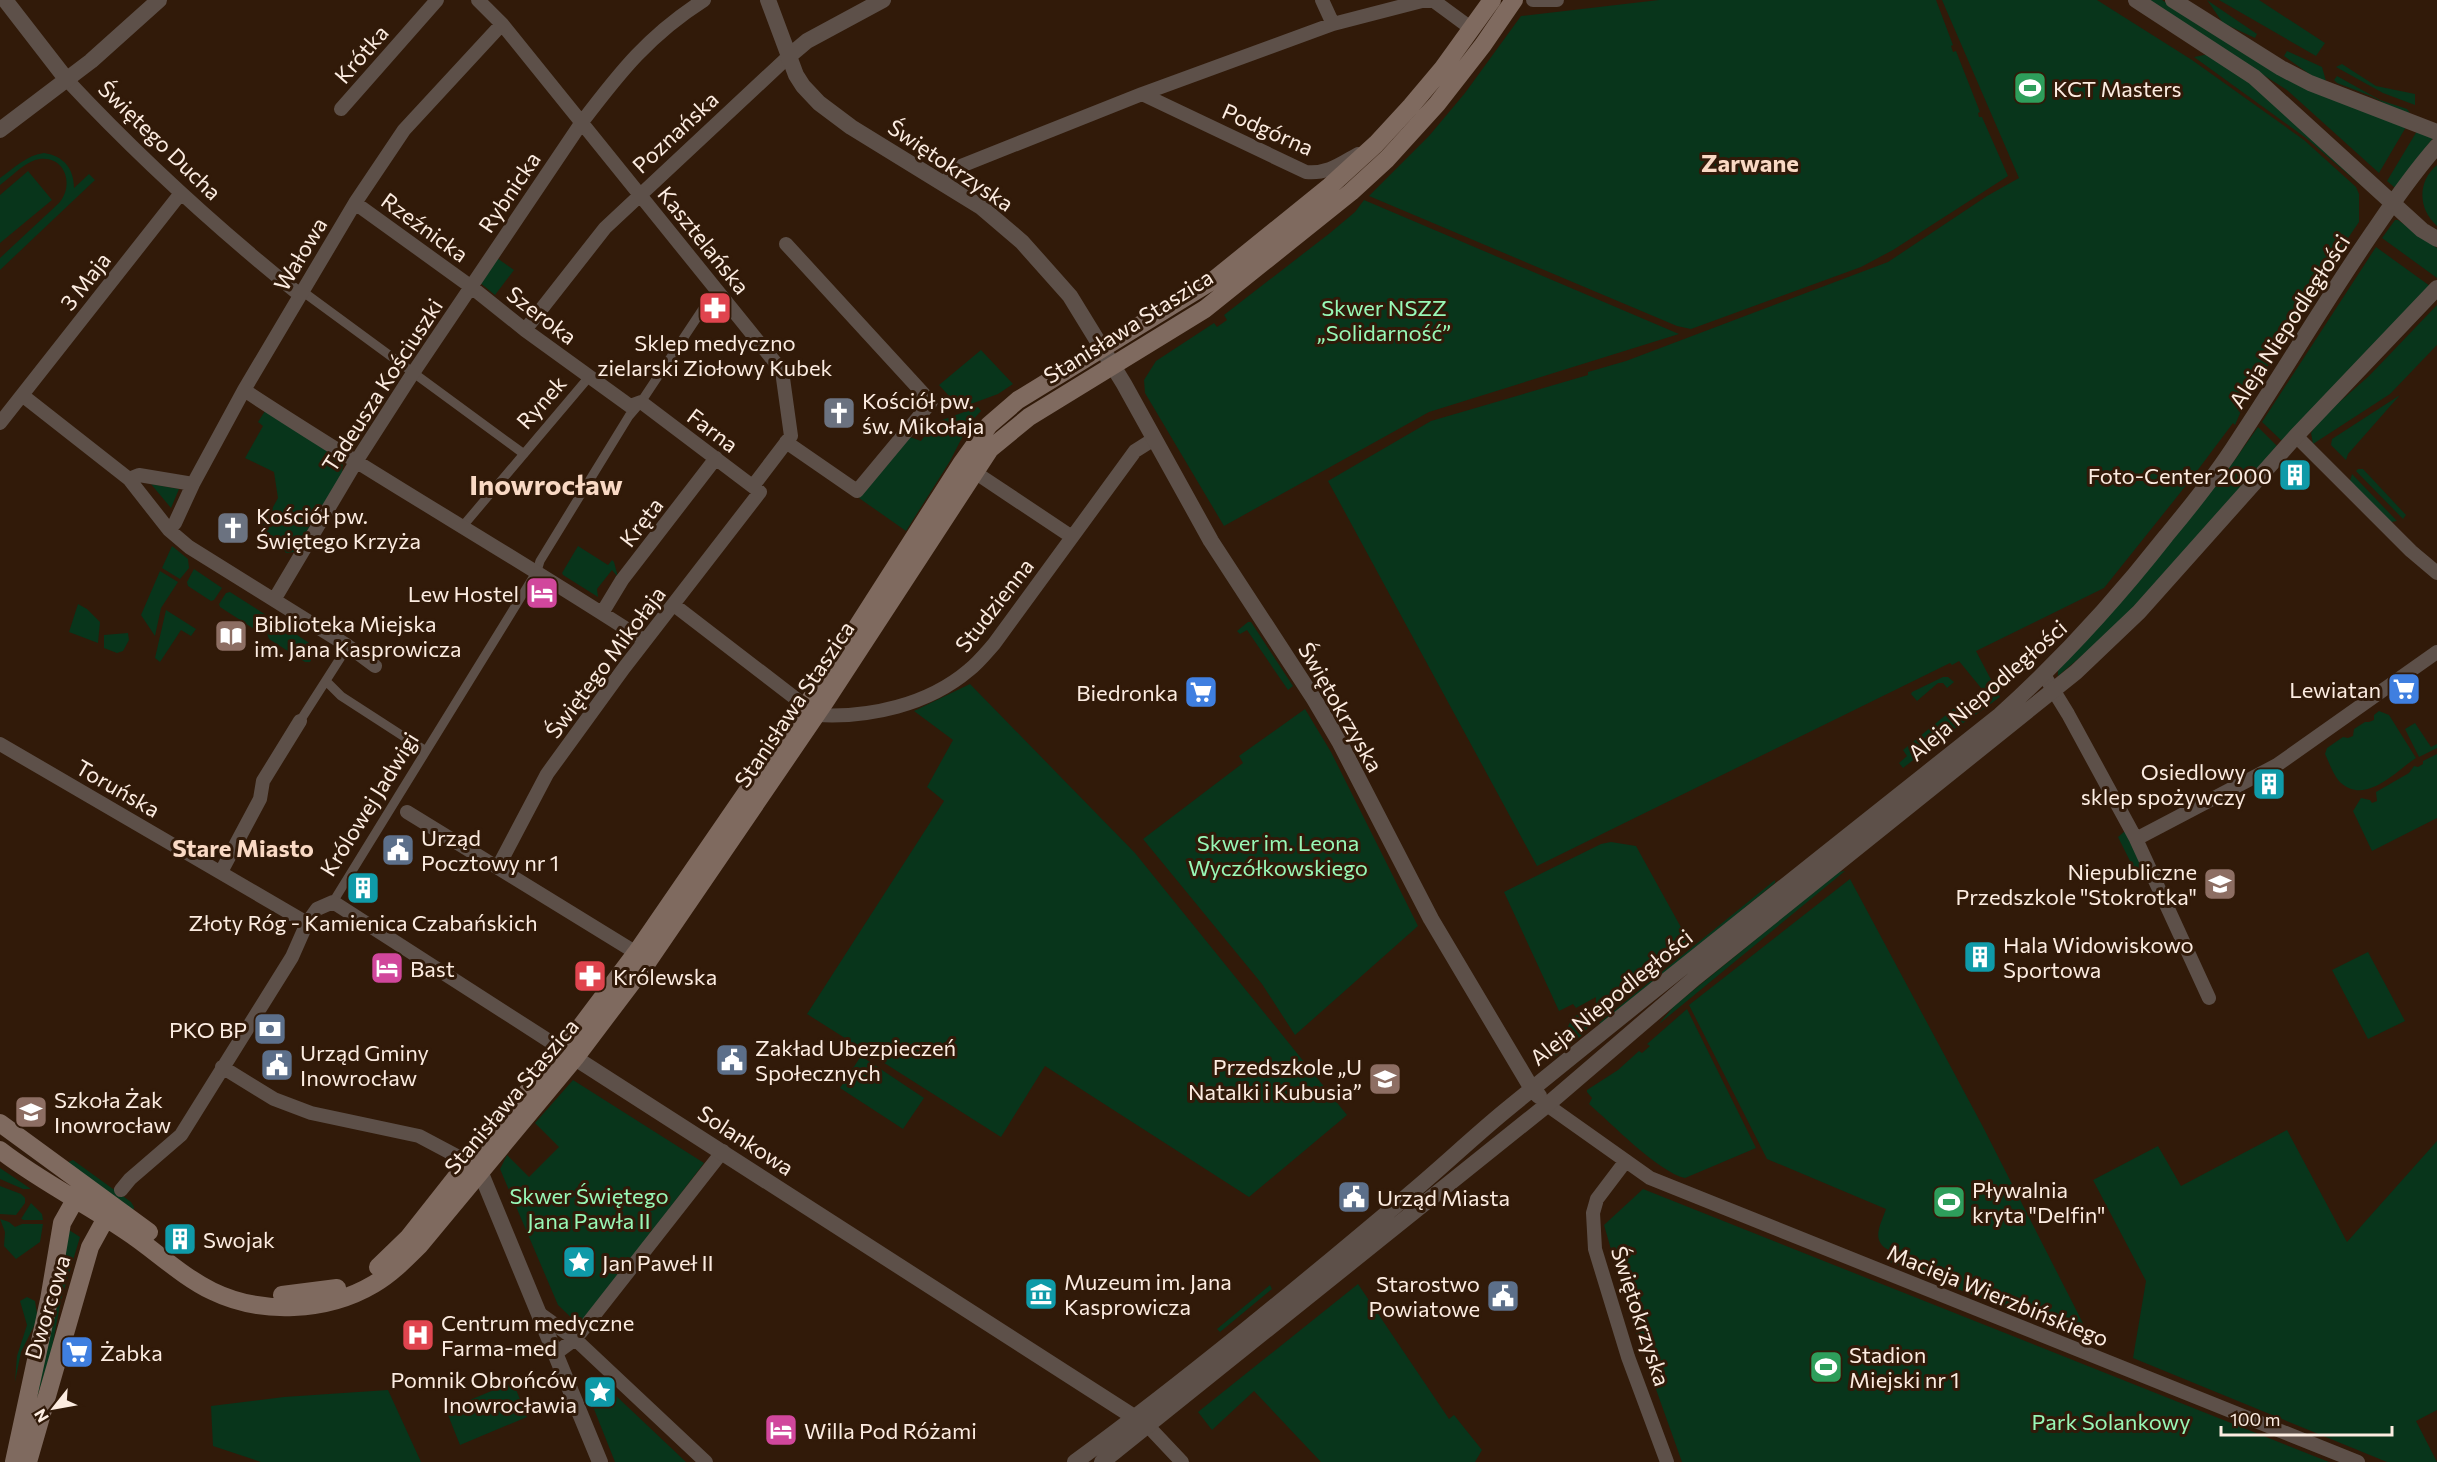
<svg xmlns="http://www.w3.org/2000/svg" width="2437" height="1462" font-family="Commissioner,sans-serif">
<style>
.green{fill:#08351b}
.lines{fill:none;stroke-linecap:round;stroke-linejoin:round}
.pedestrian{stroke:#5d5049;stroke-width:9}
.minor{stroke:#5d5049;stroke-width:14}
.tertiary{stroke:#5d5049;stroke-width:16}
.secondary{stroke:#7f6a5f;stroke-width:18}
.labels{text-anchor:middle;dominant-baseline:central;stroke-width:6;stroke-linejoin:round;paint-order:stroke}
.street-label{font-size:22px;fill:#fcece1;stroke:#311a09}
.poi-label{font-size:22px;fill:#fcece1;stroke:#311a09;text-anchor:start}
.park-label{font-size:22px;fill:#98f8b7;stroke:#311a09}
.neighbourhood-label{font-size:24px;font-weight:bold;fill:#f9d9c4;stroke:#311a09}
.district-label{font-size:28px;font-weight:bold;fill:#f9d9c4;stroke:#311a09}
</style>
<rect width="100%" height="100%" fill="#311a09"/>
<path class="green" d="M1659 0H1936L1953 45 1951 46 1953 52 1956 51 1980 112 1978 113 1979 117H1982L2008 176 1893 250 1861 267 1691 329 1677 326 1369 196 1429 136 1465 93 1521 16Z
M1942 0H2097L2192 60 2304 140 2356 187 2359 194V222L2309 295 2306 293 2299 303 2302 306 2293 326 2244 404 2235 425 2233 423 2188 483 2104 588 1976 651 2000 697 1971 718 1966 711 1986 694 1959 661 1952 665 1950 663 1537 866 1328 481 1431 421 1588 375V372L1626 361 1888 262 1987 196 2019 178Z
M2146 0H2162L2237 48 2406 127 2379 173 2287 90Z
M2207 0 2257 34 2255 38 2223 23Z
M2219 0H2259L2325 43 2316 56Z
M2287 51 2322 67 2326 81 2315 78 2284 56Z
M2209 54 2244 76 2364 188 2306 138 2194 57Z
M2342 64 2376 86 2415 94V105L2383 93 2336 67Z
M2337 76 2380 100 2407 109 2410 113 2400 112 2371 96 2337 83 2334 80Z
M2417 131 2433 138 2396 187H2394L2387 181Z
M44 153C64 156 74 169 74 188L89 174 95 180 0 270V258L59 203C76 183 63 152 35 160 23 164 11 177 0 185V178C14 168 27 155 44 153Z
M2437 165V226C2418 209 2417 182 2437 165Z
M28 171 52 200 0 243V195Z
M1364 200 1679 334 1429 412 1224 526 1145 393 1144 380 1156 361 1214 323 1217 327 1227 320 1224 315 1330 233 1355 212Z
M2395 220H2398L2437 248V278L2382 238Z
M2376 247 2430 286 2282 441 2262 422Z
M497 258 514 270 495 295 479 282Z
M2437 305V345L2390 394 2313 444 2311 433 2318 421 2369 376Z
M981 350 1013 384 998 394 960 408 939 385Z
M2400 395 2348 454 2346 460 2331 445 2332 439Z
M978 407 981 411 969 424 950 461 906 531 859 498 910 437 921 441 934 423Z
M265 411 343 460 342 474 294 552 286 553 280 543 262 527 278 498 274 472 245 458 263 426 258 422Z
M2258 427 2277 446 2117 626 2058 676V670L2234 461Z
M2358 469H2363L2406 515 2403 519 2356 471Z
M2352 474 2397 521 2391 522 2350 481Z
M151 484 179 489 171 508Z
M172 546 188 559 189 568 180 579 162 568Z
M578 546 608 565 612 560 614 562 618 577 612 570 597 589 598 597 563 575 562 573Z
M194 569 222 588 214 600 211 601 188 586 187 582Z
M160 571 178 582 161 608 155 636 141 615Z
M230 592 266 615 267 620 261 630 257 631 220 607 219 604 226 593Z
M78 604 87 609 100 622 98 643 69 632Z
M166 610 196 629 191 636 181 630 160 662 155 658Z
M278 622 315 647 316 651 310 662H305L269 639 267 633 274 624Z
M1248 622H1251L1293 686 1288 690 1247 630 1240 634 1237 631Z
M128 633 129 640 123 651 117 653 104 648V635Z
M1943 677H1948L1954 682 1947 688 1943 683H1938L1917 701 1911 694 1912 692Z
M970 684 1135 853 1347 1115 1249 1197 1045 1066 1001 1137 807 1014 944 801 927 787 953 740 914 711Z
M1957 706 1968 720 1942 737 1939 734 1932 740 1934 744 1903 768 1899 763 1907 756 1903 750Z
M1305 709 1331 752 1418 926 1295 1035 1262 984 1143 839 1243 763 1239 756Z
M2379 711 2389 715 2416 758C2396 771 2366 805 2341 783 2334 777 2329 762 2325 754L2327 748 2343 737 2348 738 2353 736 2354 729 2365 722H2369L2374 720V715Z
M2415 723 2431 747 2437 744V748L2419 757 2405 729Z
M2437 754V818L2372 851 2353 811 2361 798 2370 800 2372 803 2377 801 2376 792 2409 773 2414 766 2418 767 2423 764V761Z
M2125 831 2143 870 2136 873 2118 837Z
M1611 842 1636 846 1688 940 1595 1016 1596 997 1576 1008 1573 1004 1559 1011 1504 892 1601 844Z
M1845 871 1659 1024 1674 1006 1838 872Z
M1850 879 1982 1125 2093 1343 1885 1260 1889 1250C1870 1241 1881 1224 1886 1209L1767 1159 1689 1005Z
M1775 880V883L1604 1024 1599 1023Z
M2368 952 2405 1021 2368 1039 2332 970Z
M1687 1009 1756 1148 1685 1178C1658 1172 1611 1123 1589 1104L1592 1098 1587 1092V1090L1618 1070 1639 1051 1642 1053 1650 1046 1647 1044Z
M1579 1014 1589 1026 1581 1036 1553 1058 1547 1047 1564 1035 1572 1018Z
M861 1056 924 1098 903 1129 840 1088Z
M573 1080 704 1163 580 1326 558 1305 500 1169 507 1155 529 1177 559 1147 535 1123Z
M2287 1130 2347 1242 2437 1141V1410L2416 1421 2437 1462H2387L2133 1358 2146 1281 2093 1180 2158 1146 2181 1186Z
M73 1160 131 1202 134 1207 133 1212 66 1163Z
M0 1168 31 1189H23L0 1179Z
M0 1186 21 1194 25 1198V1203L16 1215 0 1214Z
M1643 1189 2329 1462H1682L1633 1325 1604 1225Z
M31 1203 42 1214 43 1220H24L21 1219Z
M0 1219 9 1222 15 1227 22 1224H43L40 1242 16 1259 4 1246 5 1232Z
M69 1230 80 1237 61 1300 51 1353 35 1404Z
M1358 1284 1449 1419 1454 1415 1482 1450 1475 1462H1321L1254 1391 1212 1430 1198 1412Z
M1270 1285 1272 1289 1220 1332 1217 1329Z
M27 1297 35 1301 37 1314 36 1322 21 1352 15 1382 17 1356 27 1325 20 1301Z
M513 1382 527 1417 460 1445 446 1410Z
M388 1390 421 1462H261L213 1446 211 1406 284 1397Z
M612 1392 686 1462H615L592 1404Z"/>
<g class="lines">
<path class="pedestrian" d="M302 291 524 454
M462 527 589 377
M326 681 341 696 426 751
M300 721 348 646
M333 902 537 571 540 561 629 416 641 402 716 289"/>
<path class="minor" d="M478 0 502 24 782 371 791 436 753 486
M1322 0 1333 24
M1533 0H1557
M67 80C139 157 218 229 300 295
M1142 94 1306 172C1328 174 1340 164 1358 154
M341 109 437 0
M943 183 961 166 1142 94 1333 24 1422 1H1434L1472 29
M355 203 470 286 525 330 630 406 641 402 760 492 624 668 547 774 498 867
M525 330 605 228 788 57
M244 390C376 477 513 555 645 641
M22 395 129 479 169 530 189 547 348 646 375 666
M0 423 181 193
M2296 436 2411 551 2437 573
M786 442 857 491 931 402 786 244
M982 477 1072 537
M129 479 139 475 193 484
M169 530 175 523 193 484 244 390 355 203 404 130 502 24
M274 600 359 457 413 373 582 122C620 72 649 35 704 0
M674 605 817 715C869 718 928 705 969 670 978 663 986 653 994 644L1135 451 1154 439
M602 613 622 580 716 458
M2044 675 2068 714 2136 839 2209 998
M0 744 307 923
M407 812 643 957
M2136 839 2277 765 2437 652
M221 872 260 799 263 781 300 721
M222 1067 274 1099 311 1113 419 1136 468 1162
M1547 1105 1650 1178 2358 1462
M1625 1162 1597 1199 1593 1213 1595 1249 1628 1357 1667 1462
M121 1190 130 1179 181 1135 292 957 307 923 317 909 333 902 571 1055
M540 1314 575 1339 706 1462
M556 1353 575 1339 581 1332 723 1151
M1148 1426 1182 1462"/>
<path class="tertiary" d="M5 0 67 80
M768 0 796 75 803 86 819 103 851 127 981 207 1022 242 1070 296 1124 384 1211 541 1314 699 1340 743 1431 919 1532 1089 1539 1096
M2136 0 2254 77 2422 230 2437 239
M2173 0 2281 68 2310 83 2437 132
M788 57 807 41 883 0
M0 130 91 61 159 0
M575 1058 1134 1417
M471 1164 480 1171 600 1462
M1075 1462C1188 1379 1298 1288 1406 1197 1440 1169 1471 1139 1505 1111 1669 977 1835 846 2000 715 2061 660 2115 601 2166 536 2191 506 2216 475 2237 442 2285 370 2328 296 2377 226 2396 198 2415 171 2437 146
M1102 1462 1547 1105 1695 978 2076 672 2139 612 2296 436 2437 288"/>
<path class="secondary" d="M0 1123 149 1232
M0 1150C40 1181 85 1203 126 1231 155 1250 181 1276 212 1291 261 1315 327 1312 374 1284 391 1274 405 1260 419 1246L575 1058 649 960 825 702 990 449 1029 417 1205 309 1351 192 1387 159 1437 104 1483 45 1514 0
M378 1267 408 1238 468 1162 563 1050 636 953 814 694 961 464 989 425 1018 400 1215 279 1330 186 1376 144 1411 106 1443 68 1492 0
M282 1295 337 1288
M14 1462 49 1300 62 1223 80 1191
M28 1462 90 1247 112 1207"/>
</g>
<defs>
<symbol id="stadium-square" viewBox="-11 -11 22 22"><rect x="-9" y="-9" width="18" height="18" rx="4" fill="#2e9e5b" stroke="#311a09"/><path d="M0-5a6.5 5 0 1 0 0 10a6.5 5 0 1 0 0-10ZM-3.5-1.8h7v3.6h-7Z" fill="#fff"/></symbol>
<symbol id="pharmacy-square" viewBox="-11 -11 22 22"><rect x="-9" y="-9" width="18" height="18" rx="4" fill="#e0444e" stroke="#311a09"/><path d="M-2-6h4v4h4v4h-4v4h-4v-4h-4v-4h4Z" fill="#fff"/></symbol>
<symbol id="church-square" viewBox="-11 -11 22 22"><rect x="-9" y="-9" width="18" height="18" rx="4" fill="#6b7280" stroke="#311a09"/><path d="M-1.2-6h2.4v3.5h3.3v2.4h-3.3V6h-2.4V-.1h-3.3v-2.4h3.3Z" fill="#fff"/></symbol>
<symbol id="building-square" viewBox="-11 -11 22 22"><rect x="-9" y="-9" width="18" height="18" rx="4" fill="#0f9aa8" stroke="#311a09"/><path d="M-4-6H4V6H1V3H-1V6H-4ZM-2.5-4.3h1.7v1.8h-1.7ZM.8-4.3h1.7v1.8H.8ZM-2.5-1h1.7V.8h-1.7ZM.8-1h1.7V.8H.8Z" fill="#fff"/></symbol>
<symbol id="hotel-square" viewBox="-11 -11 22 22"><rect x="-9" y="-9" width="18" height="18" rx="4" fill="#d1479c" stroke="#311a09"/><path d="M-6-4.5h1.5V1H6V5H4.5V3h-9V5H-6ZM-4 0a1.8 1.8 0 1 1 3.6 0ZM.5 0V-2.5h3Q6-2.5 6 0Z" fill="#fff"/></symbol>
<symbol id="library-square" viewBox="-11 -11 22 22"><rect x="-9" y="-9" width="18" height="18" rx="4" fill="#8d6e63" stroke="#311a09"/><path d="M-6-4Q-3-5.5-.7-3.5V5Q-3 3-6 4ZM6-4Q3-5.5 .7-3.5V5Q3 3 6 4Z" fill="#fff"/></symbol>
<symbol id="supermarket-square" viewBox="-11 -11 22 22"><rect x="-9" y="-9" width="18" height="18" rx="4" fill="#3f7fe0" stroke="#311a09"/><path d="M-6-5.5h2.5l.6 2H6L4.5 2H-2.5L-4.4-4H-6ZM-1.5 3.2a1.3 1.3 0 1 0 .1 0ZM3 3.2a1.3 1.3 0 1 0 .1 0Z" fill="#fff"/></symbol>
<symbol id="civic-square" viewBox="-11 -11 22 22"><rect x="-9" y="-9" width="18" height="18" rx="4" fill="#5c6f8a" stroke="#311a09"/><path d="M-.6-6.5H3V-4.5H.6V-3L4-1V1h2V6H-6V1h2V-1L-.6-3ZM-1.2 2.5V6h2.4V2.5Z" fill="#fff"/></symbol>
<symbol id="school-square" viewBox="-11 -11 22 22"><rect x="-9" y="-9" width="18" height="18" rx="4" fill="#8d6e63" stroke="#311a09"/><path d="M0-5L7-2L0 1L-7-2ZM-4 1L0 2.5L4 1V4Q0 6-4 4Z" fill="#fff"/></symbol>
<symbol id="bank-square" viewBox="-11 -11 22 22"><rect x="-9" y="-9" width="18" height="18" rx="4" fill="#5c6f8a" stroke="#311a09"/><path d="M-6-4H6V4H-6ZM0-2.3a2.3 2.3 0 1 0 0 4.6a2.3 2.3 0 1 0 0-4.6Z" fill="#fff"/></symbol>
<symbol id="sight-square" viewBox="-11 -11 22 22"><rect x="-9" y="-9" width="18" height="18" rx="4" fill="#0f9aa8" stroke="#311a09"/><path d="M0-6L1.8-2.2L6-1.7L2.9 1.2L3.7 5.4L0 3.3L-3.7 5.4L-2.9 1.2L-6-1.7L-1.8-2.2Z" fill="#fff"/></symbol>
<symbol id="museum-square" viewBox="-11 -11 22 22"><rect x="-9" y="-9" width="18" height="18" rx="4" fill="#0f9aa8" stroke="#311a09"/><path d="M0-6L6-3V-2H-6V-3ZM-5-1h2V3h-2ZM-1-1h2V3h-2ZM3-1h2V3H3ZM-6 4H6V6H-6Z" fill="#fff"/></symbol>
<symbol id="hospital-square" viewBox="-11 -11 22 22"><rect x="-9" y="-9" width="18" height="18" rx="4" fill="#e0444e" stroke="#311a09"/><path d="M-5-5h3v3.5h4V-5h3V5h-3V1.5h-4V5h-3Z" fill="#fff"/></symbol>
</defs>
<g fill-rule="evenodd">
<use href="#stadium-square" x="2011" y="69" width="38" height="38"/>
<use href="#pharmacy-square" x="696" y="289" width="38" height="38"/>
<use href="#church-square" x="820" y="394" width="38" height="38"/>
<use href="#building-square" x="2276" y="456" width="38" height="38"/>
<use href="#church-square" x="214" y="509" width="38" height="38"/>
<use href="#hotel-square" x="523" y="574" width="38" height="38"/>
<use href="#library-square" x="212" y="617" width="38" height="38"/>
<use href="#supermarket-square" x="2385" y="670" width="38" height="38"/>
<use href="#supermarket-square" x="1182" y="673" width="38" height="38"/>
<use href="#building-square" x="2250" y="765" width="38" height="38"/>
<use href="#civic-square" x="379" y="831" width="38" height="38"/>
<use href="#school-square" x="2201" y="865" width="38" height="38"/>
<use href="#building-square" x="344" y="869" width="38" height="38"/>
<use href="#building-square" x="1961" y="938" width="38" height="38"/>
<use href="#hotel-square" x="368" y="949" width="38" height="38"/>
<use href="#pharmacy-square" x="571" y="957" width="38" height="38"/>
<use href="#bank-square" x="251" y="1010" width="38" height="38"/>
<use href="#civic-square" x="713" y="1041" width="38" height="38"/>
<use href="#civic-square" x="258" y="1046" width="38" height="38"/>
<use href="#school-square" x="1366" y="1060" width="38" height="38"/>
<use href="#school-square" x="12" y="1093" width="38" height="38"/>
<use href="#civic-square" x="1335" y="1178" width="38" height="38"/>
<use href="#stadium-square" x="1930" y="1183" width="38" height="38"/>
<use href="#building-square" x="161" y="1220" width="38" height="38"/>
<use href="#sight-square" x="560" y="1243" width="38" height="38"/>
<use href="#museum-square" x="1022" y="1275" width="38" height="38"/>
<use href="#civic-square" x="1484" y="1277" width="38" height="38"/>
<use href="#hospital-square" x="399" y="1316" width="38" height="38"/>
<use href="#supermarket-square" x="58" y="1333" width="38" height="38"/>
<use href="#stadium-square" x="1807" y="1348" width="38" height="38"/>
<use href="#sight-square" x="581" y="1373" width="38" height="38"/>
<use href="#hotel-square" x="762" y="1411" width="38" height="38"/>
</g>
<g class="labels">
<g class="street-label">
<text transform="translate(361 54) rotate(-49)">Krótka</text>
<text transform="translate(1268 129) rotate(24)">Podgórna</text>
<text transform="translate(675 132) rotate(-43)">Poznańska</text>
<text transform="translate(160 140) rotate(44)">Świętego Ducha</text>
<text transform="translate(951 165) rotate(34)">Świętokrzyska</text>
<text transform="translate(509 192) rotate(-56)">Rybnicka</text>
<text transform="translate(425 227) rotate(36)">Rzeźnicka</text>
<text transform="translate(704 240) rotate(51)">Kasztelańska</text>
<text transform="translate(300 254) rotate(-59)">Wałowa</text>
<text transform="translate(85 281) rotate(-52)">3 Maja</text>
<text transform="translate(542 315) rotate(37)">Szeroka</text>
<text transform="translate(2289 321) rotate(-57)">Aleja Niepodległości</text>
<text transform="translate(1128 326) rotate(-32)">Stanisława Staszica</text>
<text transform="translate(382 385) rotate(-57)">Tadeusza Kościuszki</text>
<text transform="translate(541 402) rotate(-49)">Rynek</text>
<text transform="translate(713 430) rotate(37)">Farna</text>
<text transform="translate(641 522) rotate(-52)">Kręta</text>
<text transform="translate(994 605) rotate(-52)">Studzienna</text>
<text transform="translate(605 662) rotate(-53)">Świętego Mikołaja</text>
<text transform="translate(1987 690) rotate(-41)">Aleja Niepodległości</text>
<text transform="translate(794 704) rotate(-56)">Stanisława Staszica</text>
<text transform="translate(1341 707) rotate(60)">Świętokrzyska</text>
<text transform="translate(118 788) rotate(30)">Toruńska</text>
<text transform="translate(369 804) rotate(-58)">Królowej Jadwigi</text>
<text transform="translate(1611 997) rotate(-39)">Aleja Niepodległości</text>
<text transform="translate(511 1096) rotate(-50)">Stanisława Staszica</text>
<text transform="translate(746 1140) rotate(33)">Solankowa</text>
<text transform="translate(1998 1295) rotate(22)">Macieja Wierzbińskiego</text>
<text transform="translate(47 1307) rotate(-73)">Dworcowa</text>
<text transform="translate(1641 1316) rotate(72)">Świętokrzyska</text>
</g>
<g class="poi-label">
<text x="2053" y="88">KCT Masters</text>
<text x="715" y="342" text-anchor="middle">Sklep medyczno<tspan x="715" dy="25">zielarski Ziołowy Kubek</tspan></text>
<text x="862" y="400">Kościół pw.<tspan x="862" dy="25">św. Mikołaja</tspan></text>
<text x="2272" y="475" text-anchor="end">Foto-Center 2000</text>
<text x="256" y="515">Kościół pw.<tspan x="256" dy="25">Świętego Krzyża</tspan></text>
<text x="519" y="593" text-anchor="end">Lew Hostel</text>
<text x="254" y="623">Biblioteka Miejska<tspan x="254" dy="25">im. Jana Kasprowicza</tspan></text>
<text x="2381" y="689" text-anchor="end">Lewiatan</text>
<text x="1178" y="692" text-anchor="end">Biedronka</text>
<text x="2246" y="771" text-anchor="end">Osiedlowy<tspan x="2246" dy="25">sklep spożywczy</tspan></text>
<text x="421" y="837">Urząd<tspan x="421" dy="25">Pocztowy nr 1</tspan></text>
<text x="2197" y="871" text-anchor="end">Niepubliczne<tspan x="2197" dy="25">Przedszkole "Stokrotka"</tspan></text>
<text x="363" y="922" text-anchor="middle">Złoty Róg - Kamienica Czabańskich</text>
<text x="2003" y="944">Hala Widowiskowo<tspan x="2003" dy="25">Sportowa</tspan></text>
<text x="410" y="968">Bast</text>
<text x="613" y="976">Królewska</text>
<text x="247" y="1029" text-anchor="end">PKO BP</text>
<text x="755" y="1047">Zakład Ubezpieczeń<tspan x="755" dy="25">Społecznych</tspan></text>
<text x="300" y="1052">Urząd Gminy<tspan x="300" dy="25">Inowrocław</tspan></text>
<text x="1362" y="1066" text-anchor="end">Przedszkole „U<tspan x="1362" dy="25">Natalki i Kubusia”</tspan></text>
<text x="54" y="1099">Szkoła Żak<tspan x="54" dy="25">Inowrocław</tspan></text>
<text x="1972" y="1189">Pływalnia<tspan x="1972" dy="25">kryta "Delfin"</tspan></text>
<text x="1377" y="1197">Urząd Miasta</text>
<text x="203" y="1239">Swojak</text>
<text x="602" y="1262">Jan Paweł II</text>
<text x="1064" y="1281">Muzeum im. Jana<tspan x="1064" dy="25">Kasprowicza</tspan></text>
<text x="1480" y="1283" text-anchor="end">Starostwo<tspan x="1480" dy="25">Powiatowe</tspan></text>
<text x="441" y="1322">Centrum medyczne<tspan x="441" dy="25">Farma-med</tspan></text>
<text x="100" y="1352">Żabka</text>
<text x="1849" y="1354">Stadion<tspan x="1849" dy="25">Miejski nr 1</tspan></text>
<text x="577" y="1379" text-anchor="end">Pomnik Obrońców<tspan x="577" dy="25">Inowrocławia</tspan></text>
<text x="804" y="1430">Willa Pod Różami</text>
</g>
<g class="park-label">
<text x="1384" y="307">Skwer NSZZ<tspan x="1384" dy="25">„Solidarność”</tspan></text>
<text x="1278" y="842">Skwer im. Leona<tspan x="1278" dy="25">Wyczółkowskiego</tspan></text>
<text x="589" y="1195">Skwer Świętego<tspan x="589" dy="25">Jana Pawła II</tspan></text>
<text x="2111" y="1421">Park Solankowy</text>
</g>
<g class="neighbourhood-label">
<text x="1750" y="162">Zarwane</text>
<text x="243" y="847">Stare Miasto</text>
</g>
<g class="district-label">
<text x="546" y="484">Inowrocław</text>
</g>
</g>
<g transform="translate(54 1408) rotate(239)" stroke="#311a09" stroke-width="4.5" paint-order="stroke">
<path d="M0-4.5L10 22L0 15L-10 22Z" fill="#fcece1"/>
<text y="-9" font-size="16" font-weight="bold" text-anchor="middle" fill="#fcece1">N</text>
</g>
<path d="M2221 1426v9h171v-9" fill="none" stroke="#fcece1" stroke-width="3"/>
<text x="2230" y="1426" font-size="18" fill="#fcece1" stroke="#311a09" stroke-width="4.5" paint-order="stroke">100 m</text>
</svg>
